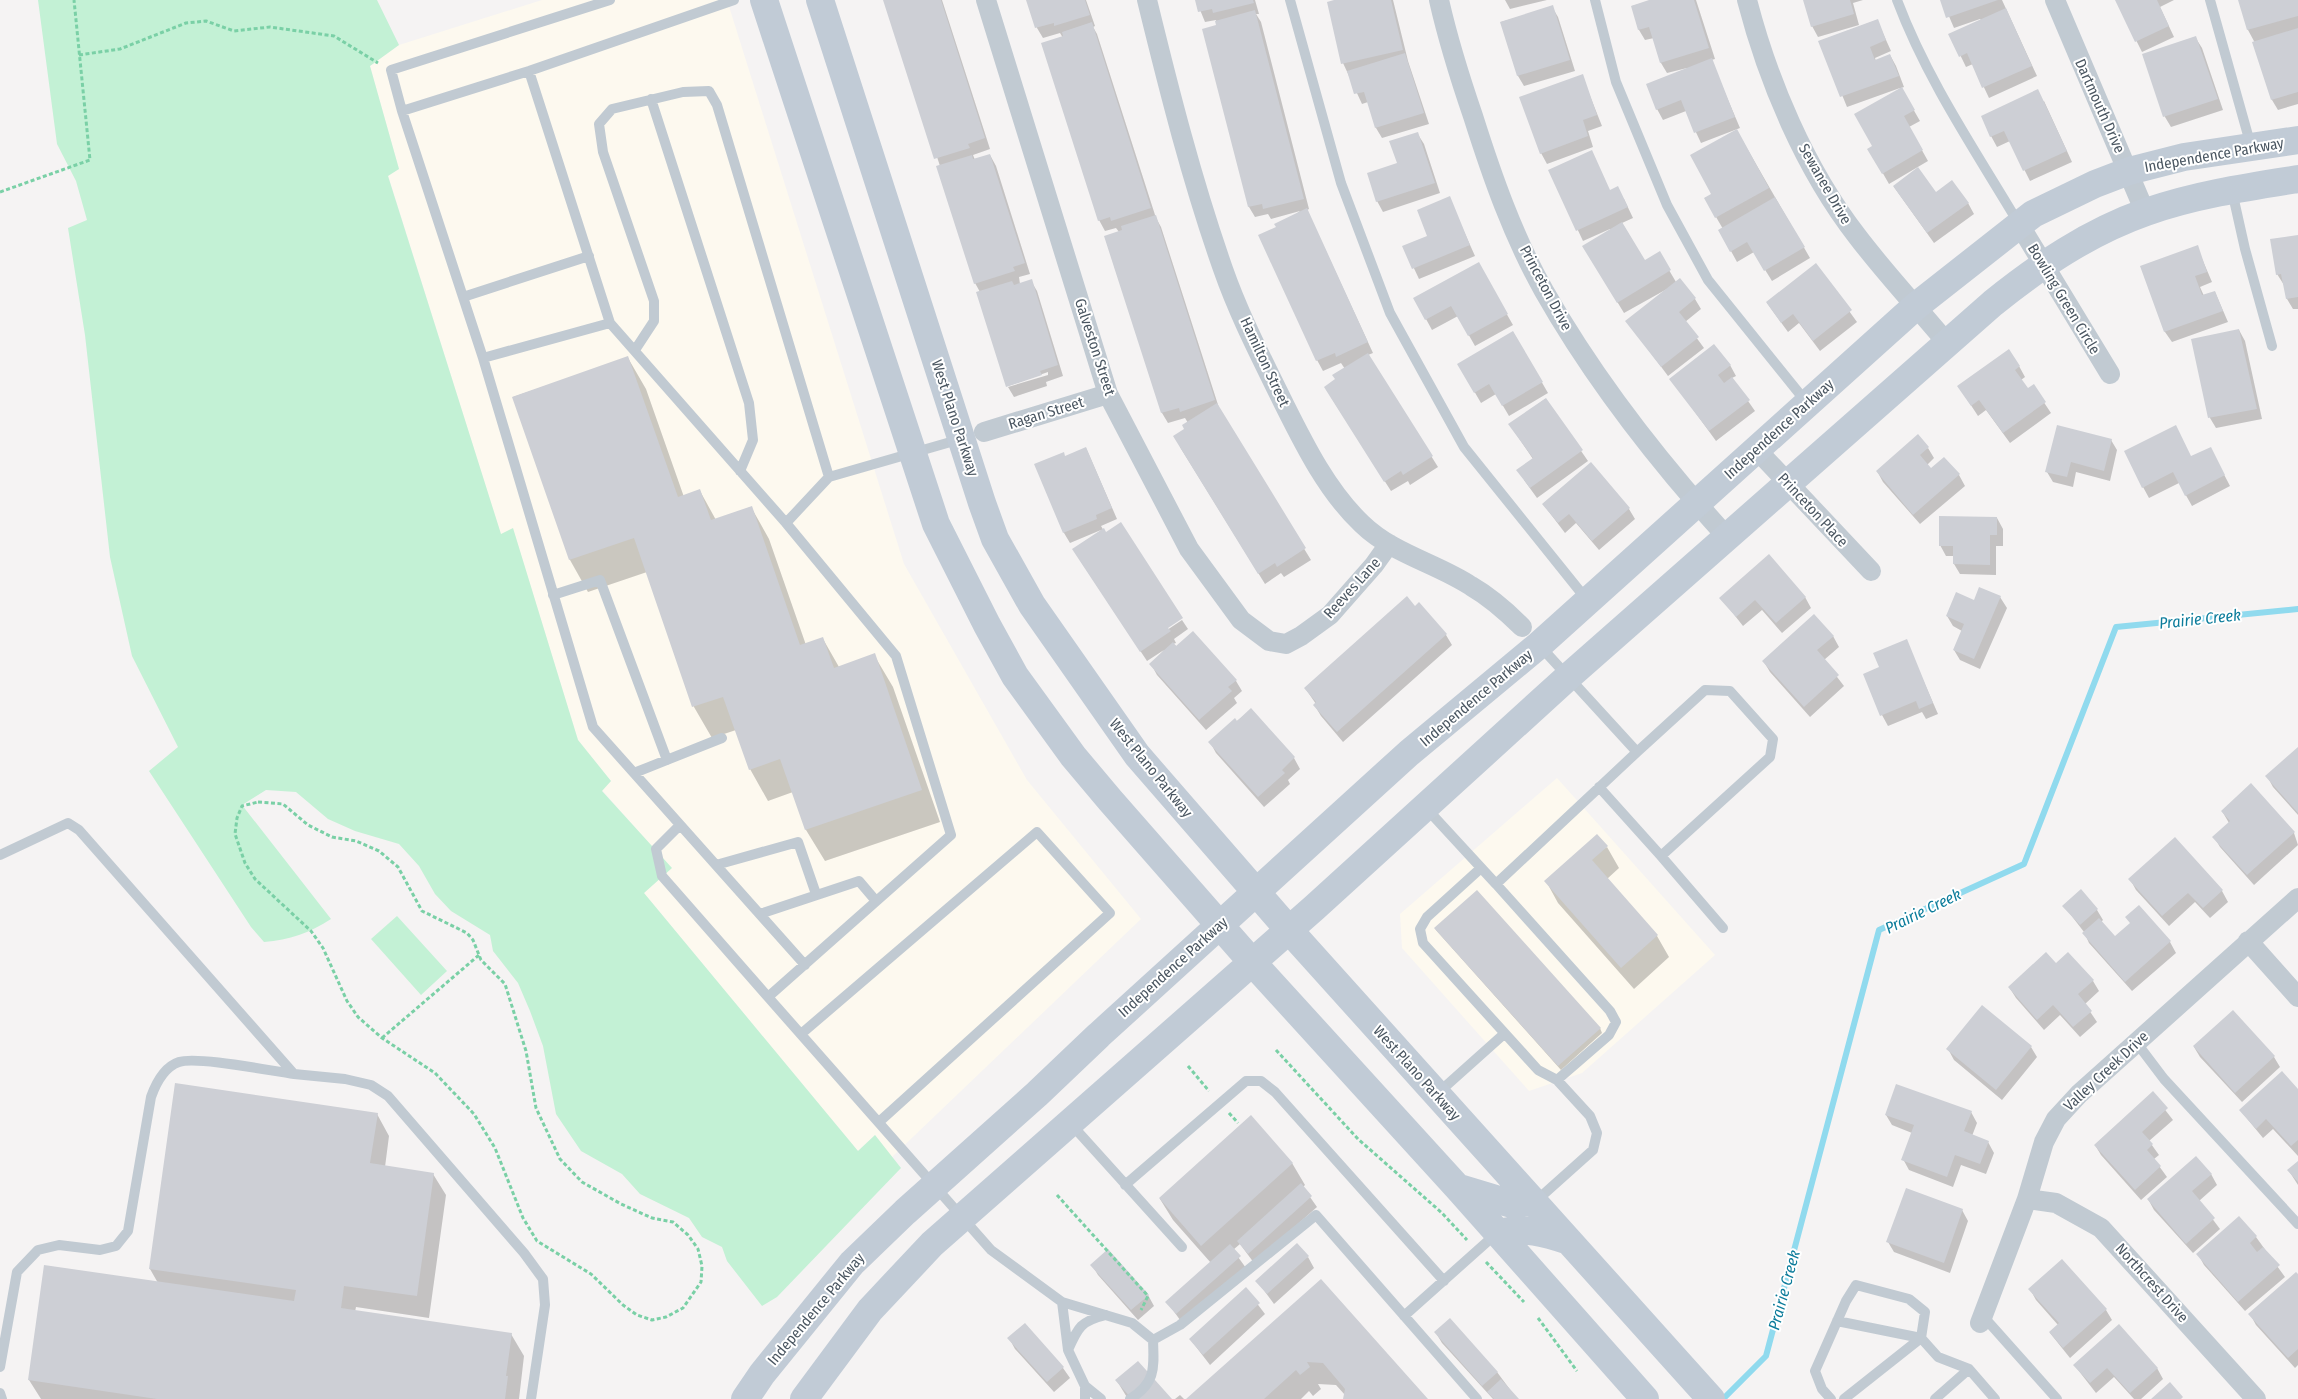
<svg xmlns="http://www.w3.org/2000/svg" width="2298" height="1399" font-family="'Fira Sans Condensed',sans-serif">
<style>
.commercial{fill:#fdf9ef}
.green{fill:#c3f1d5}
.shadow{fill:#0003}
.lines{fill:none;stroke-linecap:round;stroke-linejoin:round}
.stream{stroke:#90daee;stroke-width:6}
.building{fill:#cdcfd5}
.path{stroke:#7ad0a6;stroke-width:3;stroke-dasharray:4 2.5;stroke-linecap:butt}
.lane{stroke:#c1cad2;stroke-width:10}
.street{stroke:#c1cad2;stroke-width:20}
.secondary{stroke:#c1cbd6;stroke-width:28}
.labels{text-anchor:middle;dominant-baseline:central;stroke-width:4;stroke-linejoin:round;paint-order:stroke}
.street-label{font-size:15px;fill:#4a5661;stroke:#fff}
.water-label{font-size:16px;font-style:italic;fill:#0c7c9b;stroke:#fff}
</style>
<rect width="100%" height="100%" fill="#f5f3f3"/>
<path class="commercial" d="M542 0H727L904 564 1027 780 1141 919 892 1157 875 1135 858 1151 644 893 671 868 602 790 611 781 578 740 513 529 501 535 388 175 399 169 370 66 399 45Z
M1557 778 1715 955 1582 1073 1529 1091 1402 948 1400 914Z"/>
<path class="green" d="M38 0H377L399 45 370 66 399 169 388 176 501 534 513 528 578 740 611 781 602 791 672 868 644 893 858 1151 875 1135 901 1168 777 1297 762 1306 727 1261 722 1247 702 1237 689 1218 640 1194 622 1174 581 1151 556 1114 543 1046 530 1011 518 983 493 951 490 935 451 911 435 894 419 866 399 844 355 831 328 819 296 792 266 790 242 805 331 919C309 933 290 940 264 942L251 927 149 771 178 747 132 656 110 557 85 335 68 228 87 220 76 181 57 144Z
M397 916 447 971 421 995 371 939Z"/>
<path class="shadow" d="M885 0H942L990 149 973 155 975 160 990 155 996 166 1030 274 1019 277 1020 284 1031 281 1037 291 1063 376 1046 382 1047 386 1014 397 1008 387 1048 375V372L1008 386 980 292 975 283 940 166Z
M1028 0H1086L1095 26 1093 27 1097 34 1156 218 1161 227 1220 411 1311 560 1284 577 1281 573 1265 584 1180 447 1188 423 1185 418 1168 423 1162 413 1105 237 1119 232 1116 228 1105 231 1099 220 1063 38 1060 33 1043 38 1037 28Z
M1196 0H1255L1259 14H1256L1261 22 1309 209 1307 210 1373 353 1368 355 1438 467 1410 485 1408 481 1391 491 1331 397 1337 380 1345 369 1341 363 1323 371 1317 360 1278 228 1300 211 1271 219 1268 214 1255 217 1249 207 1216 20 1205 22Z
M1339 0H1393L1408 61 1429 124 1382 138 1376 128 1368 102 1362 104 1343 63Z
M1505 0H1547L1510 9Z
M1653 0H1696L1715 59 1711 60 1740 128 1701 143 1686 111 1663 120 1657 109 1687 69V68L1667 73 1661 63 1654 38 1645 40 1639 30 1632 6Z
M1804 0H1863L1853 3 1859 25 1818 37 1812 26Z
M1942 0H2002L2037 76 1989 98 1973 64 1966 67 1950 34 1981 20 1980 19 1954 28Z
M2116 0H2174L2160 7 2174 37 2142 52Z
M2239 0H2298V104L2278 110 2272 100 2255 43 2248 30Z
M1552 7 1558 17 1575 71 1524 86 1518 76 1501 22Z
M1877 20 1891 51 1875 58 1876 61 1890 55 1896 66 1904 87 1901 88 1920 121 1909 127 1928 161 1889 184 1869 149 1874 146 1900 88 1847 107 1820 41Z
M2195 37 2202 48 2223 110 2171 127 2165 117 2143 55Z
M1582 76 1602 126 1588 131 1593 147 1547 164 1541 153Z
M2044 101 2072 162 2030 181 2010 141 1997 147 1991 136Z
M1737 131 1810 258 1772 281 1754 252 1737 262 1720 231 1723 229 1705 198 1713 194Z
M1417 133 1424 144 1440 193 1383 212 1377 201Z
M1550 171 1611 191 1624 199 1633 218 1622 223 1645 262 1659 253 1676 282 1695 299 1701 309 1685 322 1704 348 1668 376 1627 321 1667 289 1624 313 1590 257 1611 230 1610 229 1583 241Z
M1894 187 1936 193 1968 203 1974 214 1934 243Z
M1449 198 1475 256 1419 279 1404 247 1429 236Z
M2298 236V309H2293L2287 299 2284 285 2277 274Z
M2197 247 2212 282 2200 287 2204 296 2215 292 2228 322 2172 342 2165 332 2142 267Z
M1478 264 1513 325 1475 346 1458 316 1432 330 1415 299Z
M1816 265 1857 322 1820 351 1799 323 1788 332 1767 303Z
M2239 330 2245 341 2262 419 2216 428 2210 418 2193 340Z
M1513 332 1548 393 1509 416 1496 394 1481 403 1459 365Z
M628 358 646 389 684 497 700 491 716 520 751 507 769 539 806 645 823 639 839 667 874 655 893 687 940 822 825 861 806 830 793 792 768 801 750 769 736 730 712 738 694 707 647 572 588 592 570 560 513 397Z
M1730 365 1736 376 1732 378 1755 411 1716 441 1671 379Z
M2019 366 2025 377 2021 380 2028 390 2033 386 2051 413 2010 443 1986 410 1978 416 1959 387Z
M1545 399 1588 461 1537 498 1524 480 1533 459 1510 425Z
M2111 440 2117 450 2110 481 2076 472 2073 487 2053 482 2047 472Z
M1086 448 1117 519 1101 526 1162 630 1164 632 1182 620 1188 629 1174 639 1176 643 1173 644 1236 681 1242 691 1234 698 1237 703 1206 730 1157 675 1151 664 1164 650 1147 661 1080 560 1101 530 1070 543 1064 533 1036 465 1065 457Z
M1928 448 1934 458 1927 465 1931 470 1959 475 1965 486 1920 524 1883 482 1877 471Z
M2192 457 2216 459 2230 486 2192 506 2179 483 2149 498 2143 487Z
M1591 464 1629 509 1635 519 1599 550 1576 523 1565 533 1543 504Z
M1997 518 2003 529V546H1996V575L1960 574 1954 564V556H1946L1940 545Z
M1805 597 1811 608 1782 633 1762 610 1743 626 1721 598Z
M2000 597 2007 608 1980 669 1960 660 1954 650 1962 631 1953 626 1947 616 1974 601Z
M1415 608 1446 635 1452 645 1343 742 1321 716 1315 706 1316 704 1305 688Z
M1833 636 1839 647 1824 660 1844 686 1810 717 1770 672 1764 662Z
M1906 641 1938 714 1926 719 1922 712 1888 726 1882 715 1881 668Z
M1251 710 1294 758 1300 769 1288 780 1290 784 1264 807 1216 753 1210 742Z
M2298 749V815L2273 787 2267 776Z
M2222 811 2294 833 2298 845 2254 885 2220 847 2214 837 2229 823Z
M1607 847 1619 868 1607 879 1657 936 1669 957 1634 989 1558 903 1546 881Z
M2130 879 2222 891 2228 902 2210 918 2195 902 2169 926 2136 890Z
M2081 891 2097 910 2103 920 2101 922 2115 938 2131 924 2127 918 2139 907 2170 942 2176 953 2132 991 2089 943 2084 932 2064 906Z
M1435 929 1600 1028 1602 1033 1561 1070Z
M2056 964 2093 981 2099 991 2085 1004 2097 1022 2080 1037 2060 1015 2044 1030 2016 998 2009 987Z
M2031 1047 2037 1057 2002 1100 1954 1060 1948 1049Z
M2194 1047 2274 1057 2280 1067 2242 1102 2200 1057Z
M2298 1091V1156L2273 1129 2263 1138 2240 1110Z
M2152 1093 2173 1120 2149 1141 2159 1155 2154 1159 2167 1177 2141 1200 2101 1155 2095 1145Z
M1971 1112 1977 1123 1972 1136 1988 1142 1994 1153 1986 1174 1961 1165 1953 1187 1909 1170 1903 1159 1912 1133 1892 1125 1886 1115Z
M377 1114 389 1136 385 1167 433 1174 446 1195 429 1318 356 1307 355 1312 511 1334 524 1356 519 1399H41L29 1380 158 1283 150 1269Z
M2298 1162V1185L2289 1171Z
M1292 1163 1305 1185 1303 1187 1317 1207 1254 1263 1240 1244 1233 1250 1246 1268 1183 1324 1167 1302 1211 1263 1173 1220 1160 1199Z
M2211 1174 2217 1185 2199 1201 2220 1229 2193 1253 2154 1210 2148 1199Z
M1962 1210 1968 1221 1950 1273 1894 1252 1888 1242Z
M2239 1218 2256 1237 2285 1277 2245 1311 2204 1265 2198 1254Z
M1308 1257 1314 1268 1274 1304 1257 1281Z
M1092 1265 1148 1295 1154 1306 1138 1320 1098 1275Z
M2298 1276V1365L2295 1368 2256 1325 2250 1314Z
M1321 1281 1426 1399H1345V1395L1336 1385 1318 1384 1321 1389 1313 1396 1309 1391 1301 1399H1188Z
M1246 1289 1265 1314 1210 1365 1190 1339Z
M2030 1289 2106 1310 2112 1320 2070 1358 2050 1333 2058 1325 2036 1300Z
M1025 1324 1063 1368 1070 1378 1054 1392 1015 1349 1009 1338Z
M1436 1333 1497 1372 1517 1399H1493L1442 1343Z
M2075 1366 2157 1368 2163 1379 2141 1399H2134L2114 1377 2096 1393Z
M1117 1381 1170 1399H1128Z
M1180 1395 1184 1399H1175Z"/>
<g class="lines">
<path class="stream" d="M1723 1399 1766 1356 1879 930 2024 864 2116 627 2298 609"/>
</g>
<path class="building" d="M883 0H941L985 138 968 144 970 148 934 159Z
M1026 0H1085L1090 15 1054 26V23L1035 28Z
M1195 0H1253L1254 3 1213 13 1212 9 1198 12Z
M1334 0H1391L1403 50 1341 64 1327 2Z
M1649 0H1694L1709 48 1660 63 1649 27 1638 30 1631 6Z
M1803 0H1850L1854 14 1811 27Z
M1940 0H1998L1946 18Z
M2115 0H2157L2169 26 2135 42Z
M2238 0H2298V16L2247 30Z
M1553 5 1570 60 1517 76 1500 22Z
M2006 8 2032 66 1982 88 1967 53 1959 57 1948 34Z
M1255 10 1304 199 1263 209 1262 204 1248 207 1202 29 1216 25 1215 21Z
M1878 19 1886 40 1870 47 1875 60 1890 54 1899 76 1840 97 1818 41Z
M1092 22 1151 208 1111 221 1110 217 1098 221 1041 43 1063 36 1062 32Z
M2298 28V92L2271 100 2252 42Z
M2196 36 2218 99 2163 117 2142 54Z
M1405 53 1424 113 1375 128 1364 92 1354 94 1347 71Z
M1712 58 1735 117 1694 133 1681 100 1656 110 1646 84Z
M1583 74 1597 115 1583 120 1588 136 1540 154 1519 97Z
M1902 87 1915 110 1904 116 1923 150 1882 174 1867 149 1872 146 1854 114Z
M2038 89 2067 151 2023 171 2004 131 1990 137 1981 116Z
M1737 129 1769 188 1715 218 1704 198 1711 194 1690 155Z
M1418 132 1435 183 1376 202 1367 173 1397 163 1389 141Z
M1592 150 1610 190 1618 186 1628 207 1576 231 1548 170Z
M990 154 1025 263 1013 267 1015 271 974 284 936 166 972 155 973 159Z
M1918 167 1936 192 1952 180 1969 203 1927 233 1893 186Z
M1450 196 1470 245 1412 269 1402 246 1427 236 1417 210Z
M1775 197 1805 247 1764 271 1747 242 1730 252 1718 230Z
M1307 208 1368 342 1336 357 1335 353 1316 361 1258 235 1276 227 1274 224Z
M1156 215 1215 400 1180 412 1179 408 1161 413 1104 236 1122 230 1121 226Z
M1622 222 1645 260 1660 251 1671 270 1617 303 1582 246Z
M2298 235V297L2286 299 2281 274 2276 275 2270 239Z
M2198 245 2207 272 2195 276 2202 295 2215 291 2223 311 2164 332 2140 266Z
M1479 262 1508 314 1468 336 1451 306 1425 320 1413 298Z
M1816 263 1852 310 1813 341 1793 314 1781 323 1766 302Z
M1680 278 1696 298 1679 312 1699 337 1661 367 1625 321Z
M1032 279 1058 365 1040 371 1042 375 1006 387 976 292 1012 281 1014 285Z
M2239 329 2257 409 2208 418 2191 339Z
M1513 331 1543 382 1502 406 1489 384 1474 393 1457 364Z
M1714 344 1731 365 1718 375 1724 383 1732 377 1750 400 1709 431 1669 379Z
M2009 349 2020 366 2015 370 2028 388 2034 384 2046 402 2003 433 1979 400 1971 406 1957 386Z
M1368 353 1433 456 1403 475 1401 471 1384 482 1324 387 1335 379 1332 375Z
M628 356 678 497 700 489 711 520 752 506 800 645 823 637 834 668 875 653 922 790 805 830 780 759 749 770 723 697 692 707 634 538 569 560 512 397Z
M1546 398 1583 450 1530 488 1516 470 1533 458 1508 424Z
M1217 403 1306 548 1277 567 1275 563 1258 574 1173 436 1184 429 1182 425Z
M2057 425 2112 439 2104 471 2071 462 2067 477 2045 472Z
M2176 425 2191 456 2211 447 2225 475 2185 496 2173 472 2142 488 2124 451Z
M1918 434 1929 447 1920 455 1931 468 1944 457 1960 474 1913 515 1876 471Z
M1086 447 1112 508 1096 515 1097 519 1063 533 1034 464 1064 452 1065 456Z
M1591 462 1630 508 1592 541 1569 514 1558 523 1542 504Z
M1939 516 1997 517V535H1990V565L1953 564V546H1939Z
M1121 522 1183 618 1168 628 1171 631 1140 652 1072 549 1104 528 1106 532Z
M1769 554 1806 597 1776 623 1755 600 1736 617 1719 598Z
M1979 587 2001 596 1974 659 1953 650 1964 624 1946 616 1956 592 1974 600Z
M1407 596 1415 606 1419 602 1447 634 1337 732 1313 705 1316 702 1304 688Z
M1814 614 1834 636 1817 650 1839 675 1804 707 1762 661Z
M1193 631 1237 680 1228 687 1232 691 1199 720 1149 664 1173 642 1176 646Z
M1907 639 1933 703 1919 709 1916 701 1880 716 1863 674 1879 667 1873 653Z
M1251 708 1295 757 1282 770 1285 773 1258 797 1208 742 1235 718 1237 721Z
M2298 747V813L2265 776Z
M2251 783 2295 832 2247 875 2212 837 2230 821 2221 811Z
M1597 834 1608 846 1592 860 1658 935 1621 968 1544 881Z
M2175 837 2223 890 2203 908 2188 893 2162 916 2128 879Z
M2081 889 2098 909 2080 925 2062 906Z
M1477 890 1601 1028 1558 1066 1434 928Z
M2139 905 2171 941 2125 982 2082 933 2099 918 2115 936 2130 923 2125 917Z
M2046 952 2056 963 2068 952 2094 980 2078 994 2092 1011 2073 1027 2053 1005 2037 1020 2008 987Z
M1982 1005 2032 1046 1996 1090 1946 1049Z
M2233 1010 2275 1056 2235 1093 2193 1046Z
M2282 1071 2298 1089V1140L2291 1146 2266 1119 2256 1129 2239 1110Z
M175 1083 378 1113 370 1163 434 1173 417 1296 344 1286 341 1308 512 1333 506 1376H508L505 1399H157L28 1380 44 1265 294 1301 296 1290 149 1269Z
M1896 1084 1972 1111 1964 1131 1989 1141 1980 1164 1955 1155 1947 1177 1901 1160 1914 1125 1885 1115Z
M2153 1091 2168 1108 2142 1132 2153 1144 2147 1150 2161 1166 2135 1190 2094 1145Z
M1251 1115 1293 1163 1201 1246 1159 1198Z
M2196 1156 2212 1174 2192 1191 2215 1218 2186 1244 2147 1199Z
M2298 1161V1182L2287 1170Z
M1301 1183 1312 1196 1248 1254 1237 1241Z
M1906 1188 1963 1209 1944 1263 1886 1242Z
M2239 1216 2257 1236 2250 1243 2257 1252 2263 1247 2280 1265 2238 1302 2196 1254Z
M1297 1243 1309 1256 1267 1294 1255 1281Z
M1230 1244 1241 1256 1176 1314 1165 1302Z
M1108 1249 1149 1295 1131 1310 1090 1265Z
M2062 1259 2107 1309 2063 1348 2049 1332 2059 1323 2028 1289Z
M2296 1272 2298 1274V1349L2288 1358 2248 1314Z
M1321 1279 1428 1399H1343L1345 1389 1323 1363 1307 1362 1310 1367 1300 1375 1296 1370 1264 1399H1186Z
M1246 1287 1260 1303 1203 1355 1189 1339Z
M1450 1318 1498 1372 1482 1386 1434 1332Z
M1025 1323 1064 1367 1047 1382 1007 1338Z
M2119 1324 2158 1368 2130 1393 2107 1368 2090 1383 2073 1365Z
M1138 1361 1172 1399H1132L1115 1380Z
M1501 1379 1519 1399H1494L1487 1392Z
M2170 1382 2183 1397 2181 1399H2151Z"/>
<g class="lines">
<path class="path" d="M79 55 120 49 186 23 206 21 234 31 270 27 334 36 378 63
M0 192 90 160 74 0
M258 802 283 804 308 825 332 837 356 841 379 851 398 867 422 911 467 933 473 940 481 960 505 984 526 1051 536 1108 560 1159 582 1182 621 1204 652 1218 673 1222 688 1235 698 1249 702 1266 701 1282 683 1308 666 1317 652 1320 637 1315 623 1305 591 1274 537 1241 523 1218 495 1148 474 1114 435 1073 382 1038 358 1017 347 1001 323 948 311 931 255 879 245 863 235 834 237 818 242 806Z
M382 1038 479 955
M1276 1050 1358 1139 1442 1213 1467 1240
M1188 1066 1209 1091
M1229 1113 1238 1123
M1057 1195 1148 1296 1141 1310
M1486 1262 1524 1302
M1538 1318 1577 1371"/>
<path class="lane" d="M610 0 391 70 402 111 529 71 734 0
M1290 0 1341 183 1390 313 1464 447 1587 600
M1595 0 1616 82 1667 205 1708 280 1807 403
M1897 0C1927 80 1975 150 2019 224
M2210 0 2251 146
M529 71 610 323 483 358 593 727 805 965
M651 99 749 403 753 440 740 471
M402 111 483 358
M2232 191 2245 249 2272 346
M463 297 589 256
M610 323 786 523
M635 350 654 321V301L603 152 599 124 612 109 683 92 709 91 717 105 829 477
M961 439 829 477 786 523 896 656 951 835 768 997 991 1250 1062 1302 1132 1323 1153 1340 1180 1325 1316 1215 1477 1399
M553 595 600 580 667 760
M634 773 722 738
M1599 787 1661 856 1770 757 1773 739 1730 691 1705 690 1637 752
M1426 808 1496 884 1637 752 1540 646
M680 825 656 849 662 876 768 997
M0 855 68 823 79 830 294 1074 345 1079 371 1085 388 1096 524 1253 543 1279 545 1305 531 1399
M1661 856 1723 928
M716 865 798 842 816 894
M1481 868 1427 917 1420 929 1423 943 1538 1070 1557 1080
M1496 884 1610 1011 1616 1022 1609 1035 1557 1080 1590 1116 1597 1133 1593 1150 1536 1201
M760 914 859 881 876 901
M801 1034 1037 832 1110 913 879 1122
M2136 1042 2164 1079 2298 1224
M1438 1093 1504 1034
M1071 1124 1182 1247
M1125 1185 1246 1081H1261L1275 1092 1444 1281
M1062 1302 1068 1350 1085 1386V1399
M1404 1316 1497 1233
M1983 1316 2057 1399
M1837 1321 1921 1338 1844 1399
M1068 1350C1078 1327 1081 1321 1106 1315
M0 1367 17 1272 38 1250 59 1245 100 1250 116 1246 128 1231 151 1097C156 1083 164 1067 179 1062 197 1056 271 1071 294 1074
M1085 1386 1101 1399
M0 1393 2 1399
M1130 1399C1156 1383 1154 1368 1153 1340
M1831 1399 1822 1389 1815 1371 1846 1301 1856 1285 1909 1299 1925 1312 1921 1338 1938 1357 1969 1369 1995 1399
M1935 1399 1969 1369"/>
<path class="street" d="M986 0 1108 394 1189 549 1241 620 1269 641 1286 644 1301 636 1330 615 1374 565 1389 544
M1147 0C1169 90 1192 181 1223 269 1239 315 1262 359 1283 402 1304 444 1327 491 1362 524 1393 554 1436 563 1471 586 1490 597 1506 611 1522 627
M1439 0C1448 40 1460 78 1473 116 1492 176 1513 236 1544 291 1595 381 1658 461 1727 537
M1747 0C1768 81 1805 169 1857 236 1885 273 1917 307 1947 343
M2055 0 2145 212
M2019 224 2110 374
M984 432 1108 394
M1756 449 1871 571
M2248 941 2298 997
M2027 1199 2056 1203 2101 1228 2256 1399
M1980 1323 2027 1199 2044 1142 2056 1119 2079 1094 2298 898"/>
<path class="secondary" d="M764 0 936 524 987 625 1015 676 1073 756 1110 800 1252 962 1458 1188 1645 1399
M820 0 982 503 995 539 1032 605 1137 755 1289 930 1711 1399
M1459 1188 1512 1204 1534 1202
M1498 1233C1524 1227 1545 1233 1569 1241
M745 1399 762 1374 852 1263 905 1212 1037 1094 1099 1035 1409 753 1539 645 1916 306 2033 214 2095 184 2129 171 2184 157 2298 140
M804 1399 870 1310 932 1244 1314 908 1568 677 1993 303C2039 266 2089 232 2146 212 2194 195 2247 187 2298 179"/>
</g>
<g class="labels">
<g class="street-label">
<text transform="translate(2100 106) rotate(66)">Dartmouth Drive</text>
<text transform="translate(2214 155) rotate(-10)">Independence Parkway</text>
<text transform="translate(1825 184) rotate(60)">Sewanee Drive</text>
<text transform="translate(1546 288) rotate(62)">Princeton Drive</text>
<text transform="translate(2064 299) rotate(59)">Bowling Green Circle</text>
<text transform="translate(1095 347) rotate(72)">Galveston Street</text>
<text transform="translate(1265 362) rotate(65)">Hamilton Street</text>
<text transform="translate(1046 413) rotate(-17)">Ragan Street</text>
<text transform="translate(955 418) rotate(72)">West Plano Parkway</text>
<text transform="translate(1779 429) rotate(-42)">Independence Parkway</text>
<text transform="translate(1813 510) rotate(47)">Princeton Place</text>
<text transform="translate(1352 588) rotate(-48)">Reeves Lane</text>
<text transform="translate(1476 698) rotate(-40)">Independence Parkway</text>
<text transform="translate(1151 768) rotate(51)">West Plano Parkway</text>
<text transform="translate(1173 967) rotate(-42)">Independence Parkway</text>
<text transform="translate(2106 1071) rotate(-43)">Valley Creek Drive</text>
<text transform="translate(1417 1073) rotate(48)">West Plano Parkway</text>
<text transform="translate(2152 1283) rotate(48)">Northcrest Drive</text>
<text transform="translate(816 1309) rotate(-50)">Independence Parkway</text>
</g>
<g class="water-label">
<text transform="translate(2200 619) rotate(-6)">Prairie Creek</text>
<text transform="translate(1923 911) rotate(-26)">Prairie Creek</text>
<text transform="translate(1784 1290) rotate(-75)">Prairie Creek</text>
</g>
</g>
</svg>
